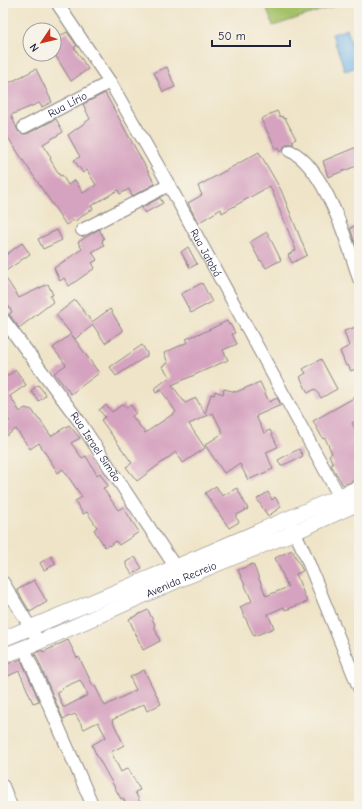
<svg xmlns="http://www.w3.org/2000/svg" width="362" height="809" font-family="'Comic Neue',sans-serif">
<style>
.green{fill:#a5c168;stroke:#647252}
.water{fill:#76b8eb;stroke:#4c6d93}
.building{fill:#d5a2bf;fill-rule:evenodd}
.lines{fill:none;stroke-linecap:round;stroke-linejoin:round}
.minor-casing{stroke:#888382;stroke-width:14}
.major-casing{stroke:#888382;stroke-width:16}
.minor{stroke:#fff;stroke-width:12}
.major{stroke:#fff;stroke-width:15}
.labels{text-anchor:middle;dominant-baseline:central;stroke-width:4;stroke-linejoin:round;paint-order:stroke}
.street-label{font-size:11px;fill:#22223b;stroke:#f7f3e8}
</style>
<rect width="100%" height="100%" fill="#f7f3e8"/>
<filter id="ink" filterUnits="userSpaceOnUse"><feTurbulence type="fractalNoise" baseFrequency=".025" numOctaves="2"/><feDisplacementMap in="SourceGraphic" scale="8" xChannelSelector="R" yChannelSelector="G"/><feConvolveMatrix kernelMatrix="1 2 1 2 8 2 1 2 1" color-interpolation-filters="sRGB"/></filter>
<filter id="wash" filterUnits="userSpaceOnUse"><feTurbulence type="fractalNoise" baseFrequency=".012" numOctaves="4" result="noise"/><feDisplacementMap in="SourceGraphic" scale="16" xChannelSelector="R" yChannelSelector="G"/><feGaussianBlur stdDeviation="0.9" result="paint"/><feColorMatrix in="noise" values="0 0 0 0 0 0 0 0 0 0 0 0 0 0 0 0 0 1.4 0 .05"/><feComposite in="paint" operator="in"/></filter>
<g filter="url(#wash)">
<rect width="100%" height="100%" fill="#efe4c8"/>
<path class="green" d="M265 3H344L273 26Z"/>
<path class="water" d="M347 29 359 66 345 71 332 34Z"/>
<g id="blocks">
<path class="building" d="M67 32 77 46 74 47 88 69 71 81 54 53V39Z
M167 67 175 87 163 92 154 72Z
M36 69 52 102 42 107 39 103 11 115 18 131 23 134H27L56 119 63 132 43 144 51 158 50 159 60 176 62 175 68 185 75 180 83 193 96 185 87 170 83 173 74 160 80 157 68 135 90 119 83 104 105 93 155 184 132 196 129 189 120 194 118 190 91 206 93 209 84 214V215L75 221 74 220 66 225 3 130V86Z
M277 111 280 117 282 116 284 119 285 118 296 139 292 141 294 144H286L281 152 279 147 276 149 261 119Z
M359 146V165L328 177 323 161Z
M259 152 281 190 307 255 292 263 288 255 296 250 270 186 222 213 221 209 198 223 188 203 202 195 198 186Z
M160 198 163 203 145 213 141 208Z
M359 224V254L350 228Z
M99 229 104 239 102 240 103 241 102 242 104 245 92 252 97 260 92 263 95 268 69 286 64 278 60 281 54 268 82 249 78 242Z
M57 230 62 240 43 249 38 239Z
M267 232 281 260 266 268 261 260 260 261 250 242Z
M22 243 30 254 3 273V257Z
M188 247 197 264 190 268 181 252Z
M3 274 19 298 48 284 53 295 50 296 53 302 19 328 9 314 12 312 3 296Z
M202 283 212 302 191 313 181 294Z
M75 300 92 322 110 309 123 331 105 343 93 325 75 339 56 315Z
M227 321 229 325 230 324 235 333 232 334 237 344 223 350 228 360 172 385 185 403 196 398 205 414 211 394 214 395 215 391 223 394 224 389 236 392 260 382 269 402 277 398 281 405 256 416 264 433 270 430 278 447 266 452 273 469 248 480 240 464 224 473 205 445 223 433 213 413 189 424 205 448 183 463 176 452 137 481 126 467 132 463 101 420 105 417 99 410 106 405 112 412 123 404 126 408 131 405 136 413 132 416 145 433 176 412 161 390 156 393 154 389 170 377 162 366 168 363 164 353 188 342 186 339 200 333V334Z
M359 326V367L351 371 348 365 346 366 340 351 349 346 344 331Z
M71 334 99 373 71 394 54 373 66 365 53 348Z
M142 345 147 353V356L116 376 110 367Z
M321 359 337 389 321 398 315 389 308 393 300 377 306 373 303 369Z
M16 370 26 385 10 396 20 412 25 408 32 410 39 420H40L51 436 69 425 80 438 71 443 82 458 86 456 97 475 100 473 108 486 103 488 109 497 118 510 123 507 139 532 119 545 116 541 109 546 108 545 105 547 94 530 97 527 87 512 83 514 75 501 82 497 63 469 58 473 39 443 30 449 16 429 3 438V426L10 421 3 411V379Z
M38 385 46 395 39 401 31 391Z
M359 395V419L352 423 359 436V479L343 485 331 465 333 464 329 455 332 453 325 438 323 439 313 421Z
M299 449 303 456 281 466 278 460Z
M216 486 222 496 237 488 248 509 235 516 239 522 229 528 205 493Z
M268 492 272 500 275 497 281 507 268 516 257 499Z
M292 550 303 571 296 574 307 602 285 610 284 607 268 614 274 628 254 636 240 607 252 601 238 570 253 564 266 596 288 587 275 558Z
M51 556 56 564 44 570 40 563Z
M135 557 142 568 132 574 126 565V562Z
M34 580 47 602 30 612 17 590Z
M148 610 155 625 154 626 160 641 143 650 129 619Z
M68 640 77 658 79 657 93 686H95L105 706 136 690 130 677 144 670 161 704 147 711 144 704 112 720 124 745 111 752 121 772 128 768 140 790 135 792 142 806H127L123 798 121 799 115 788 96 754 92 745 106 737 98 722 84 729 75 714 63 719 35 653 42 650 43 652ZM80 680 88 695 65 707H63L57 692 63 689 62 688Z
M21 659 39 701 33 703 19 671 6 677 3 670V666Z"/>
</g>
</g>
<g filter="url(#ink)">
<use href="#blocks" fill-opacity="0" stroke="#888382" stroke-width="1"/>
<g class="lines">
<defs>
<g id="minor">
<path id="s1" d="M57 3 110 82 169 185 343 503"/>
<path id="s2" d="M24 127 110 82"/>
<path d="M290 151C324 165 349 246 359 279"/>
<path d="M82 230 169 185"/>
<path id="s3" d="M3 319 79 421 180 574"/>
<path d="M291 524 305 554 359 688"/>
<path d="M3 582 39 642"/>
<path d="M24 648 93 806"/>
<path d="M3 786 11 806"/>
</g>
<g id="major">
<path d="M3 639 176 567 359 488"/>
<path id="s4" d="M3 656 39 642 183 578 295 532 359 503"/>
</g>
</defs>
<use href="#minor" class="minor-casing"/>
<use href="#major" class="major-casing"/>
<use href="#minor" class="minor"/>
<use href="#major" class="major"/>
</g>
</g>
<g class="labels">
<g class="street-label">
<text stroke="none"><textPath href="#s2" startOffset="49">Rua Lírio</textPath></text>
<text stroke="none"><textPath href="#s1" startOffset="291">Rua Jatobá</textPath></text>
<text stroke="none"><textPath href="#s3" startOffset="158">Rua Israel Simão</textPath></text>
<text stroke="none"><textPath href="#s4" startOffset="194">Avenida Recreio</textPath></text>
</g>
</g>
<rect width="362" height="809" fill="none" stroke="#f7f3e8" stroke-width="16"/>
<g transform="translate(42 42) rotate(235)"><circle r="19" fill="#f7f3e8" stroke="#a29fa3"/>
<path d="M0-3L7 15L0 10L-7 15Z" fill="#c8321e"/>
<text y="-6" font-size="11" font-weight="bold" text-anchor="middle" fill="#22223b">N</text>
</g>
<path d="M212 40v6h78v-6" fill="none" stroke="#22223b" stroke-width="2"/>
<text x="218" y="40" font-size="12" fill="#22223b" stroke="#f7f3e8" stroke-width="3" paint-order="stroke">50 m</text>
</svg>
